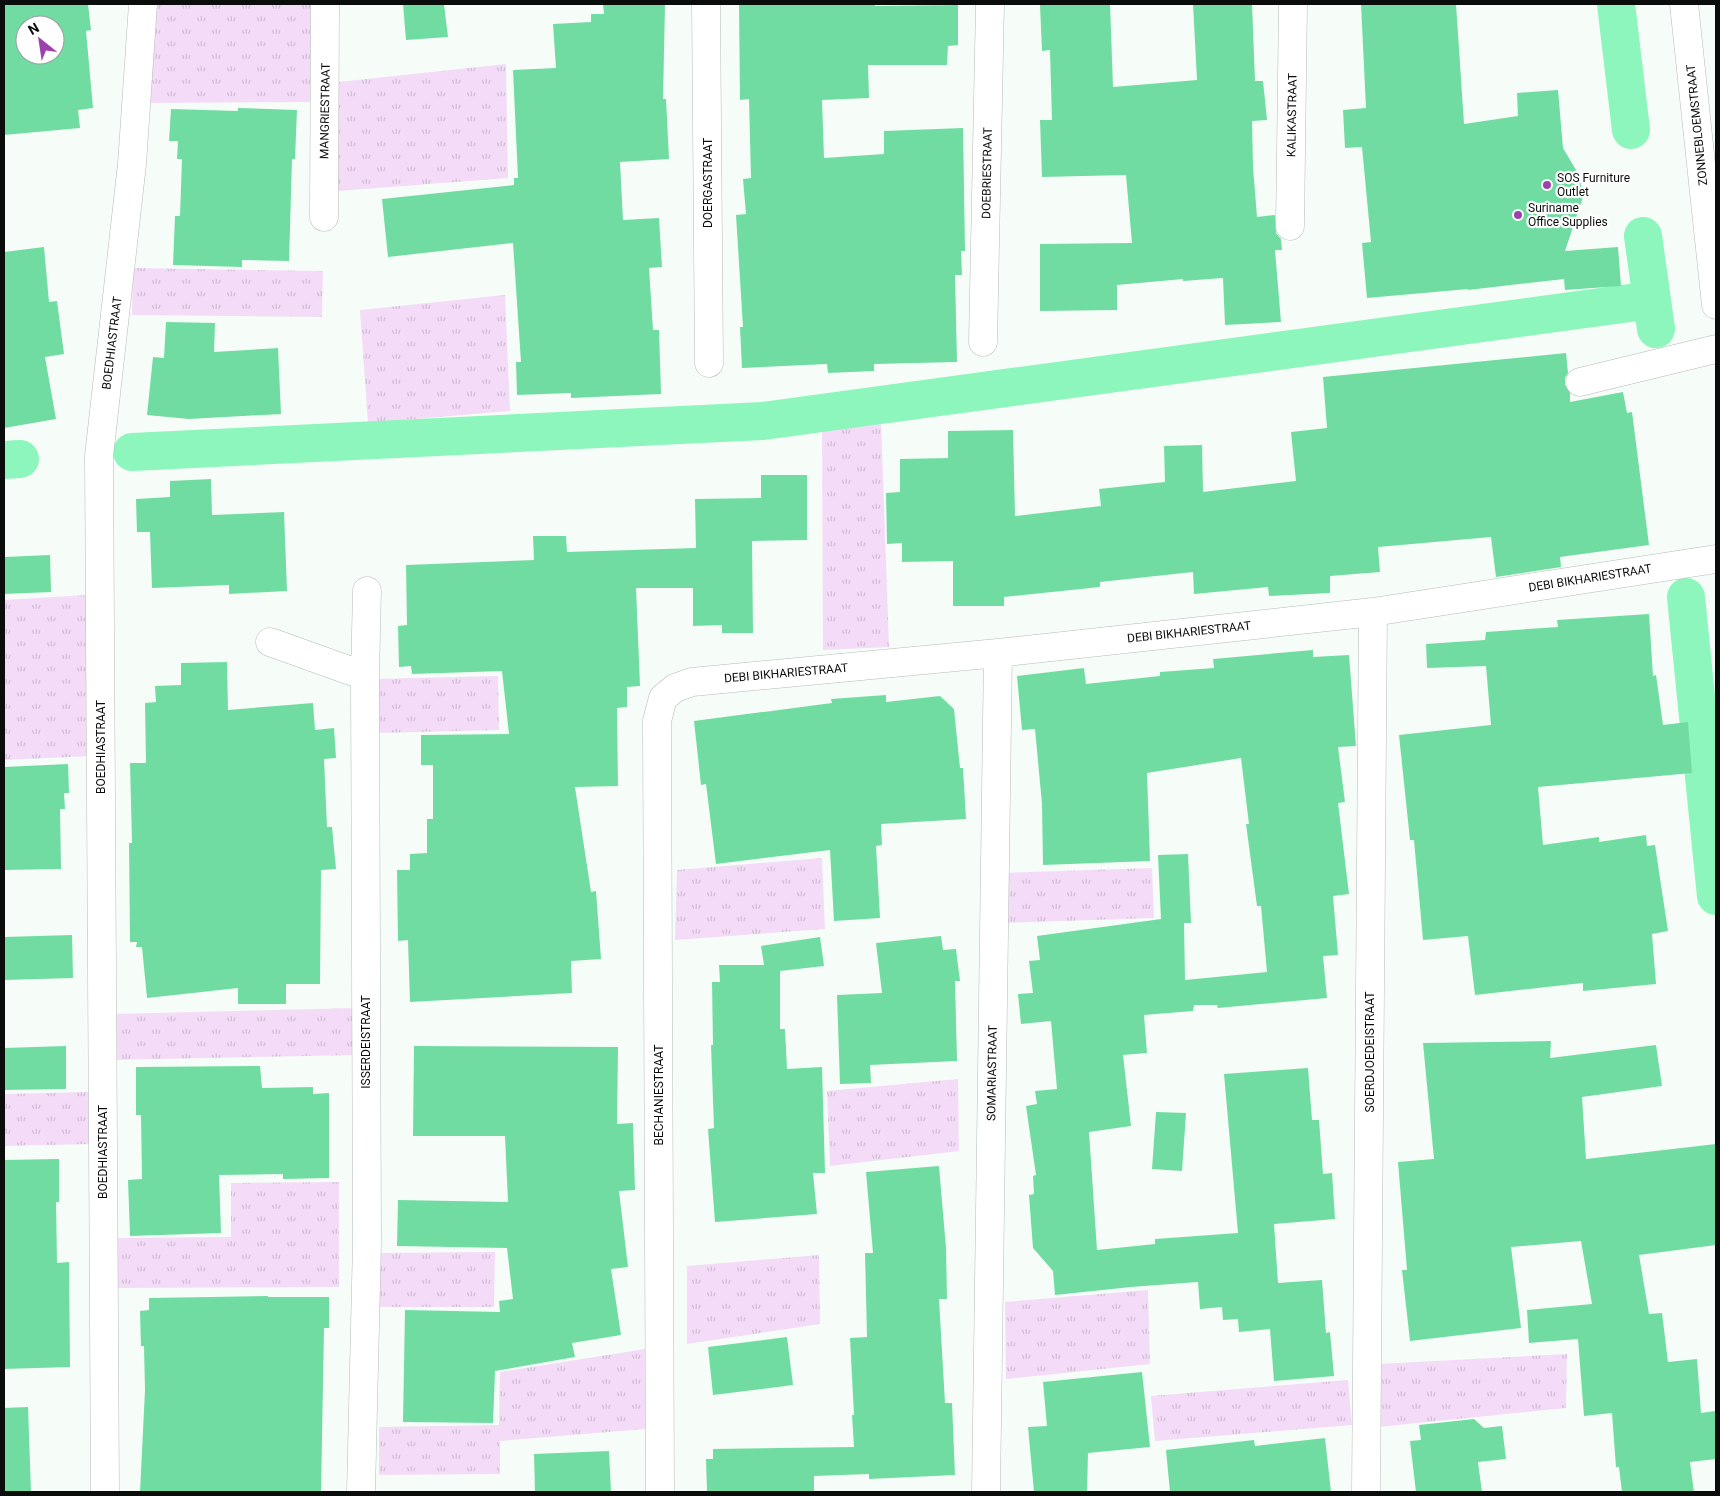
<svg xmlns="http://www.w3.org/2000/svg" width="1720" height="1496" font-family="Roboto,sans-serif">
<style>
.grass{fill:url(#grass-tufts)}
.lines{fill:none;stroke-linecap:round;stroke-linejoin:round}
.canal{stroke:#8cf6bc;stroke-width:38}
.building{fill:#71dca2;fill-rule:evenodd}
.minor-casing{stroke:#b6bcb8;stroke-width:29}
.minor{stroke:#fff;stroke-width:28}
.poi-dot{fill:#9d42ac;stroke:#fff;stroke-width:2}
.labels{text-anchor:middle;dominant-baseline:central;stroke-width:4.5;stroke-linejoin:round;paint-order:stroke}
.street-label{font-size:12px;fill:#0b0d0c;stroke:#fff}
.poi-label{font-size:12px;fill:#0b0d0c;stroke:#fff;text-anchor:start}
</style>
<defs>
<pattern id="grass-tufts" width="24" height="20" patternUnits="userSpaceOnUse" patternTransform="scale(1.25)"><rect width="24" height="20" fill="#f4dcf8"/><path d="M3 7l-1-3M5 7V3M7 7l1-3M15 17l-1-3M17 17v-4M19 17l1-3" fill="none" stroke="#d0bcd3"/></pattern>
</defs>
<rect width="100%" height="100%" fill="#f6fcf8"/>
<path class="grass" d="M156 4 315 5 317 102 148 103Z
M506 64 508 178 338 191V82Z
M133 268 323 271 322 317 132 315Z
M505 295 510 411 368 423 360 310Z
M881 419 889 647 823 650 822 428Z
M86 595 91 756 4 760V600Z
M498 676 499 730 376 733 375 679Z
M822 858 825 929 675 940 677 870Z
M1152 868 1154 918 1004 923 1003 873Z
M355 1008 356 1055 113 1060 112 1014Z
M958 1079 959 1151 830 1166 827 1091Z
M91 1092 92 1144 4 1146V1094Z
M339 1182V1287L117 1288V1238L231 1237V1183Z
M495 1252 494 1307H377V1253Z
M819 1255 820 1324 687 1344V1266Z
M1148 1290 1150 1364 1006 1379 1005 1302Z
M645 1349V1429L500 1441V1474L379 1475V1427L499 1425 500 1372Z
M1567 1354 1566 1408 1378 1427V1364Z
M1348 1380 1352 1425 1155 1441 1151 1396Z"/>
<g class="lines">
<path class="canal" d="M1616 4 1631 130
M1643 236 1656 329
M132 452 763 421 1652 300
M4 460 20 459
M1686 597 1716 896"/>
</g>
<path class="building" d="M4 4H88L91 30 86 31 93 108 78 110 80 128 4 135ZM25 25H55V55H25Z
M403 4H444L448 37 406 40Z
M603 4H665L663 99H666L669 159 620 162 623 220 659 218 662 267 649 268 653 330H659L661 394 571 398V393L517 395 516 362H521L513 243 388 257 382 199 514 185V178H518L513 70 556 68 553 24 591 22V14H604Z
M739 4H875V6L958 5V45L948 46 947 65H868L869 98 822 100 824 158 884 154V131L963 128 965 251H961L962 275H955L957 362 874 364V371L828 373 827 364 742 368 740 327H743L736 215 746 214 743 179 751 178 749 99 740 100Z
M1069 4H1110L1113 87 1197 80 1193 4H1252L1255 81H1263L1267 120 1252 121 1253 167 1257 217 1275 215 1276 233 1281 239 1282 250H1275L1281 322 1225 325 1223 278 1183 281V279L1117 285V310L1040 311V244L1132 243 1126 175 1042 177 1040 120H1052L1050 50 1042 51 1040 5Z
M1361 4H1456L1464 124 1518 116 1517 93 1558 90 1563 148 1579 175 1583 197 1565 251 1618 247 1621 286 1565 290 1564 279 1468 290V289L1367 298 1362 243 1371 242 1362 147 1345 148 1343 110 1366 108Z
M238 108 297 110 295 159H292L289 261 242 260V267L173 265 175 216H180L182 159H177L178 141H169L171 109 238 111Z
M44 247 49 302 57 301 64 354 45 357 56 419 4 428V252Z
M166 322 215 323 214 352 278 348 281 414 189 419 147 415 153 357 164 358Z
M1566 353 1568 373 1565 378V385L1570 393V402L1623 392 1627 413 1632 412 1649 545 1560 557 1561 567 1496 577 1491 537 1378 547 1380 572 1330 576V593L1269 596 1268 587 1194 594 1193 572 1100 582V587L1004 597V606H953V561L902 562V543L887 544 886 493 900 492V459L948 458V431L1013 430 1015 516 1101 506 1099 489 1165 482 1164 446 1202 445 1203 492 1296 481 1291 432 1327 428 1323 377Z
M761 475H807V540L752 541 753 633H722V625L693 626V588H636L640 686 627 687V707L617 708 618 786 575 787 591 892 596 891 601 959 571 961 572 993 410 1002 408 940 398 941 397 870H410V854L427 853V819H433V765H421V735L509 734 502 671 412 674 411 666 399 667 398 626 407 625 406 565 534 560 533 536H566L567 552 696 548 695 499 761 498Z
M211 479 212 515 284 512 287 591 229 594V585L152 588 150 532H137L136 499 170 497V481Z
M50 555 51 592 4 594V557Z
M1649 614 1653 676 1656 675 1663 725 1688 722 1692 773 1538 787 1543 845 1599 837V842L1646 835 1647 846 1655 845 1668 931 1652 934 1656 984 1583 991V983L1475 995 1468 936 1423 940 1414 840H1410L1399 735 1491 725 1486 666 1427 668 1426 644 1485 640 1486 632 1558 627 1557 620Z
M1313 650V657L1349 655 1356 746 1338 747 1345 802 1338 803 1349 894 1333 896 1338 955 1323 956 1327 998 1218 1008 1217 1005H1194L1193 1011 1144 1015 1147 1053 1123 1055 1131 1126 1089 1132 1097 1250 1155 1244V1239L1238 1233 1224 1074 1308 1068 1312 1120H1319L1323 1174 1332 1173 1335 1219 1274 1224 1278 1283 1322 1280 1326 1333 1330 1332 1334 1376 1274 1381 1270 1329 1239 1332 1238 1319 1223 1320 1222 1307 1200 1309 1198 1282 1131 1287 1055 1295 1053 1271 1033 1248 1029 1195 1034 1194 1033 1176 1036 1175 1026 1106 1037 1104 1035 1091 1057 1089 1051 1021 1021 1024 1018 994 1033 993 1029 961 1040 960 1037 936 1161 919 1158 855 1188 854 1191 923H1184L1185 980 1267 972 1261 906H1257L1246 824H1249L1241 758 1147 773 1150 861 1043 865 1042 804 1035 729 1022 730 1017 676 1084 668 1086 684 1160 676V672L1214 668 1213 659Z
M227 662 228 710 313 703 315 730 334 728 336 758 324 759 327 827H332L336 869 321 870 320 984H286V1004H238V988L147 998 142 947H136L137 942H130L129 843H132L130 763H146L145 703 156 702 155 686 181 685V663Z
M886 695V702L940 696 954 709 960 768H963L966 819 881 824 882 845 876 846 880 918 834 921 830 850 716 864 706 784 701 785 694 721 832 703 831 699Z
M68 764 69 793H64L65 809H60L61 869 4 870V767Z
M72 935 73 978 4 980V937Z
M941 936 943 950 956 949 960 981H955L957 1061 870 1065 871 1083 840 1084 837 995 882 993 876 943Z
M820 937 824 966 780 971V1029H785L787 1069 822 1067 825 1173H813L817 1214 715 1222 708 1129 714 1128 711 1045H713L712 982H720L719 965H764L761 946Z
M1551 1041 1550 1058 1656 1045 1662 1086 1582 1097 1586 1159 1716 1144V1245L1639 1255 1649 1314 1662 1313 1668 1362 1697 1359 1701 1413 1716 1411V1459L1690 1462 1694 1492H1622L1619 1467H1616L1612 1413 1584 1416 1578 1339 1529 1343 1527 1310 1592 1304 1581 1241 1511 1247 1521 1328 1410 1341 1402 1270H1407L1398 1162 1434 1159 1423 1043Z
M66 1046V1089L4 1090V1048Z
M414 1046 618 1047 617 1124 633 1123 635 1190 619 1191 628 1267 611 1269 621 1335 572 1343 575 1357 495 1371 493 1423 403 1422 405 1310 500 1312 499 1301 513 1299 507 1248 397 1246 398 1200 508 1202 505 1136H413Z
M260 1066 262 1088 313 1087V1094L329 1093V1178L283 1179V1174L219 1175 221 1233 130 1236 128 1180 142 1179 141 1115H136V1067Z
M1156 1112 1186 1113 1182 1171 1152 1169Z
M59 1159V1202H56L57 1263 69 1262 70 1367 4 1369V1160Z
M939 1166 946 1248 947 1299H939L945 1403H952L955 1475 869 1479V1474L814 1476V1492H707L706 1459H713V1449L854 1447 852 1415H854L850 1338 867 1337 865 1253H873L866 1172Z
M268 1296V1297H329V1328H324L321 1492H140L145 1390 144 1346H141L140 1311 149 1310V1298Z
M787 1337 793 1385 713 1395 708 1347Z
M1142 1372 1150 1447 1088 1453 1087 1492H1034L1028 1427 1047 1426 1043 1382Z
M28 1407 31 1492H4V1408Z
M1474 1419 1484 1428 1502 1426 1506 1459 1478 1462 1482 1492H1416L1410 1441 1421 1440 1419 1425Z
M1325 1438 1331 1492H1170L1166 1450 1254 1440 1255 1446Z
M609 1451 611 1492H535L534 1454Z"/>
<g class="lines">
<defs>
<path id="minor" d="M706 4 709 363
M1684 4 1716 305
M324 217 325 4
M1290 226 1293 4
M983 342 990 4
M1580 382 1716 349
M270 642 365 676
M105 1492 99 456 132 164 143 4
M361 1492 367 1243 365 676 367 591
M660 1492 657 721 663 698 675 688 692 682 998 653 1373 612 1716 559
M986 1492 998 653
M1366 1492 1373 612"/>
</defs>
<use href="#minor" class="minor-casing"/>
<use href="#minor" class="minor"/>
</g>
<g class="poi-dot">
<circle cx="1547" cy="185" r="5"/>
<circle cx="1518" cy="215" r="5"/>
</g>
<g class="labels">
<g class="street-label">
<text transform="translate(325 111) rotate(-89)">MANGRIESTRAAT</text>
<text transform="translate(1292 115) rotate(-89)">KALIKASTRAAT</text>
<text transform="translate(1697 125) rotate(-96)">ZONNEBLOEMSTRAAT</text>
<text transform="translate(987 173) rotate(-89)">DOEBRIESTRAAT</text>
<text transform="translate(708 183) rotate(-90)">DOERGASTRAAT</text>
<text transform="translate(112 343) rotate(-83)">BOEDHIASTRAAT</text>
<text transform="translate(1590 578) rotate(-9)">DEBI BIKHARIESTRAAT</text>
<text transform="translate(1189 632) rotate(-6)">DEBI BIKHARIESTRAAT</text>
<text transform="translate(786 673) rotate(-5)">DEBI BIKHARIESTRAAT</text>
<text transform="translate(101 747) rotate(-90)">BOEDHIASTRAAT</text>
<text transform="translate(366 1042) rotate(-90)">ISSERDEISTRAAT</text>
<text transform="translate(1370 1052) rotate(-90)">SOERDJOEDEISTRAAT</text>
<text transform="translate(992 1073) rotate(-89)">SOMARIASTRAAT</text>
<text transform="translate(659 1095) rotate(-90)">BECHANIESTRAAT</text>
<text transform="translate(103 1152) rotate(-90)">BOEDHIASTRAAT</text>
</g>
<g class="poi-label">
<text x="1557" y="178">SOS Furniture<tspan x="1557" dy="14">Outlet</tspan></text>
<text x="1528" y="208">Suriname<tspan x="1528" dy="14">Office Supplies</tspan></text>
</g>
</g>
<rect width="1720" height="1496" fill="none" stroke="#0b0d0c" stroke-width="10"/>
<g transform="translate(40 40) rotate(330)"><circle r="24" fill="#ffffff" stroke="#9d9e9e"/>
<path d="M0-4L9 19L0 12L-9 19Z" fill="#9d42ac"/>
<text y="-8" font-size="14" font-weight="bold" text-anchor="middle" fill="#0b0d0c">N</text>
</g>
</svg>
